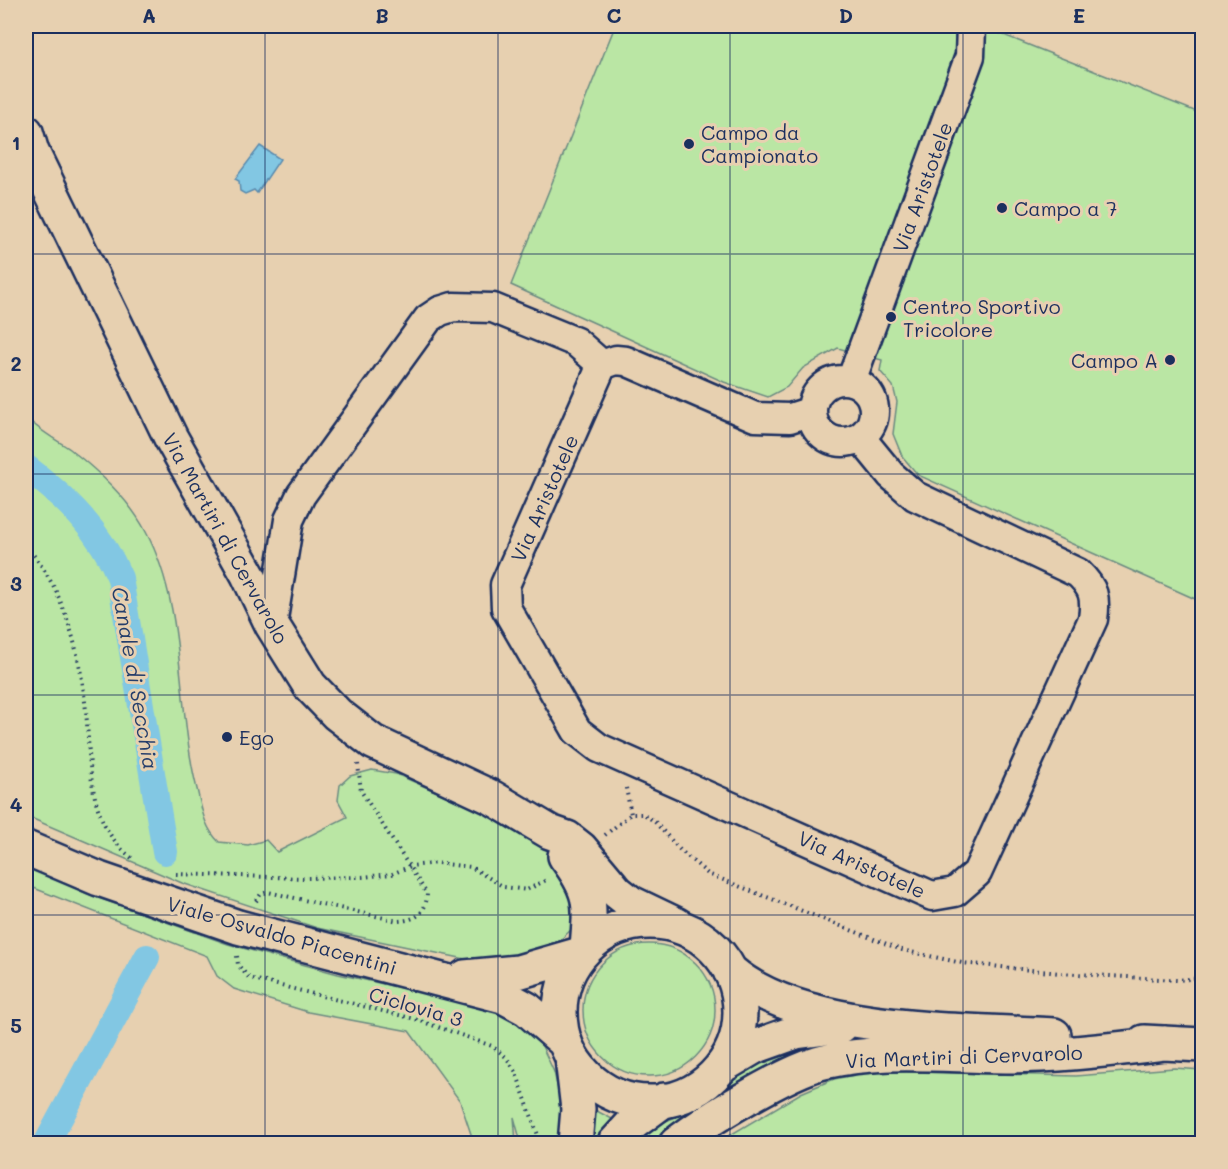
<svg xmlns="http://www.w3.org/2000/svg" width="1228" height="1169" font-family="Mali,sans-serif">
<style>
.green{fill:#bae6a4;stroke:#6a8a81;stroke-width:1.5}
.water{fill:#82c7e3;stroke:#598aae;stroke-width:1.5}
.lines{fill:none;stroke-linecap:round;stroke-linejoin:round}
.stream{stroke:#598aae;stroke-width:8}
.canal{stroke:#82c7e3;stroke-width:26}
.minor-casing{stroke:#1b2f5e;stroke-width:33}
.secondary-casing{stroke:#1b2f5e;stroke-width:38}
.primary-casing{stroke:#1b2f5e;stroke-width:38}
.path{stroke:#1b2f5e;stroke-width:4;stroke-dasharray:1.5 4.5;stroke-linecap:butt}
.minor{stroke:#e7d0b0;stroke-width:28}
.secondary{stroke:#e7d0b0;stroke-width:33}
.primary{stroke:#e7d0b0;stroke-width:33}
.grid{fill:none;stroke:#1b2f5e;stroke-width:1.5;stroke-opacity:0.55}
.poi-dot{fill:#1b2f5e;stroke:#e7d0b0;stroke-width:2}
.labels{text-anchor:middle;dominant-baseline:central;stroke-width:6;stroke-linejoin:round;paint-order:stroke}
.poi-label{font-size:20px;fill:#1b2f5e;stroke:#e7d0b0;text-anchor:start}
.street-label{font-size:20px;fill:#1b2f5e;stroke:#e7d0b0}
.water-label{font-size:21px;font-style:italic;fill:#253e6b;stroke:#e7d0b0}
.neatline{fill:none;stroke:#1b2f5e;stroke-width:2}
.grid-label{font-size:20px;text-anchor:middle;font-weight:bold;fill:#1b2f5e}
</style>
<rect width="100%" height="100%" fill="#e7d0b0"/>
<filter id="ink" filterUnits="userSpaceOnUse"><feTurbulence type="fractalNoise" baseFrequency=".0167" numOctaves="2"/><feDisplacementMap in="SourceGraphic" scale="12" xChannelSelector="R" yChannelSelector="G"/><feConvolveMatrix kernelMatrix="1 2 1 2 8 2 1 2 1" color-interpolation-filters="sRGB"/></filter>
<g filter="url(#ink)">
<path class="green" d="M615 26H981L1202 114V602L918 475 902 456 893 434 897 402 893 386 880 371 882 360 838 348 803 368 787 387 768 397 724 382 511 285Z
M26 417C38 430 55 439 70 449 99 472 129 499 146 532 187 608 176 707 197 789 202 810 204 827 219 842L248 845 266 840 277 852 347 817 338 800 340 785 350 776 372 770 396 774 526 831 559 858 578 895 575 926 554 946 516 959 470 960 317 928 182 883 26 816Z
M26 866 88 894 228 944 338 974 483 1006 517 1023 541 1044 554 1072 562 1107 560 1143H521L514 1117 516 1143H474L460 1101 409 1031 308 1012 234 989 217 976 207 956 26 885Z
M583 1010a66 66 0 1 1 132 0a66 66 0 1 1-132 0Z
M859 1043 671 1133 660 1143 633 1144 661 1123 710 1103 752 1063 807 1044Z
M1174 1068 1202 1070V1143L715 1144 801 1093 834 1079 874 1071 1076 1076Z
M593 1109 614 1120 592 1143 589 1144Z"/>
<path class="water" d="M260 146 280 159 257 193 254 190 245 194 240 191 239 181 235 179Z"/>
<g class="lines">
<path class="stream" d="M1201 1144 1202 1140"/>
<path class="canal" d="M26 467C66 498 100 530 120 578L165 852
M46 1144 147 957"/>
<defs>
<path id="minor" d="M812 411a31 31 0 1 1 62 0a31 31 0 1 1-62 0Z
M851 381 970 56 971 26
M812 411 790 418 755 417 626 361 616 360 602 365 505 585 506 608 577 731 599 748 932 896 955 892 977 873 1093 619C1096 598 1094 588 1078 573L915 496 891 475 860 437
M272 625 289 520 301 495 428 319 440 311 453 307 493 308 576 342 602 365"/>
<path id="secondary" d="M26 132 32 152 171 438 248 575 272 625 310 686 337 714 373 742 493 798 550 832 567 838 581 849 617 892 631 903 677 925
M565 856C592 892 591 903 587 947"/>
<path id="primary" d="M26 848 99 879 238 927 503 996 527 1009 564 1041
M560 1012a90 90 0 1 1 180 0a90 90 0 1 1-180 0Z
M730 971C803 1034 960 1029 1054 1035
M465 977 518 972 580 954
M1144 1042 1202 1045
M572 1058 578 1109 575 1144
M722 1066 754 1047 796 1032 841 1026
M614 1144 633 1123 664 1100
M676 1144C706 1120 789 1070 824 1062 883 1048 946 1056 1006 1056 1060 1056 1112 1050 1165 1043"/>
</defs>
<use href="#minor" class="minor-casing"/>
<use href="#secondary" class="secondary-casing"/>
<use href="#primary" class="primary-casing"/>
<path class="path" d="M26 546C63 587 79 648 85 702 92 758 83 821 133 859
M626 788 631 814
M605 835 631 814H644L655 822 680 850 708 874 902 950 962 963 1060 973 1177 980 1202 978
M176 874 302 878 362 877 392 874 411 866 437 863 471 867 504 887 527 890 548 879
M256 901 261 894 268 892 398 921C416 920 426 914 427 894L361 791 358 764
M237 956 238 965 249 978 415 1019 492 1046 506 1057 516 1072 541 1144"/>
<use href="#minor" class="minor"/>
<use href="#secondary" class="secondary"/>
<use href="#primary" class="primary"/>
</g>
</g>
<path class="grid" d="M265 26V1144M498 26V1144M730 26V1144M963 26V1144M26 254H1202M26 474H1202M26 695H1202M26 915H1202"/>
<g class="poi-dot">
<circle cx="689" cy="144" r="6"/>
<circle cx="1002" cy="208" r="6"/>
<circle cx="891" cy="317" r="6"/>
<circle cx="1170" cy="360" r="6"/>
<circle cx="227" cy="737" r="6"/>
</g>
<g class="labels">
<g class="poi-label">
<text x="701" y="132">Campo da<tspan x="701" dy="23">Campionato</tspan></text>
<text x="1014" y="208">Campo a 7</text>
<text x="903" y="306">Centro Sportivo<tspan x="903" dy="23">Tricolore</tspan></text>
<text x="1158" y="360" text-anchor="end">Campo A</text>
<text x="239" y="737">Ego</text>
</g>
<g class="street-label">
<text transform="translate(922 187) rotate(-70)">Via Aristotele</text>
<text transform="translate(544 498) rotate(-66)">Via Aristotele</text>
<text transform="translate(226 538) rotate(61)">Via Martiri di Cervarolo</text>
<text transform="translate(862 864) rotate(24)">Via Aristotele</text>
<text transform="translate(282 935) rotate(16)">Viale Osvaldo Piacentini</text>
<text transform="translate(416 1006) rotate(16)">Ciclovia 3</text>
<text transform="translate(964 1056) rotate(-2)">Via Martiri di Cervarolo</text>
</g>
<g class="water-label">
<text transform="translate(136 678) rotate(80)">Canale di Secchia</text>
</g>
</g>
<rect width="1228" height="1169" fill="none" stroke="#e7d0b0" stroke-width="66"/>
<rect x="33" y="33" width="1162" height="1103" class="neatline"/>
<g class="grid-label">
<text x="149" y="23">A</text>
<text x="382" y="23">B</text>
<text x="614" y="23">C</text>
<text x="846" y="23">D</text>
<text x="1079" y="23">E</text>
<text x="16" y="150">1</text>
<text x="16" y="371">2</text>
<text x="16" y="591">3</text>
<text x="16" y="812">4</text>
<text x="16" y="1033">5</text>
</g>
</svg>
